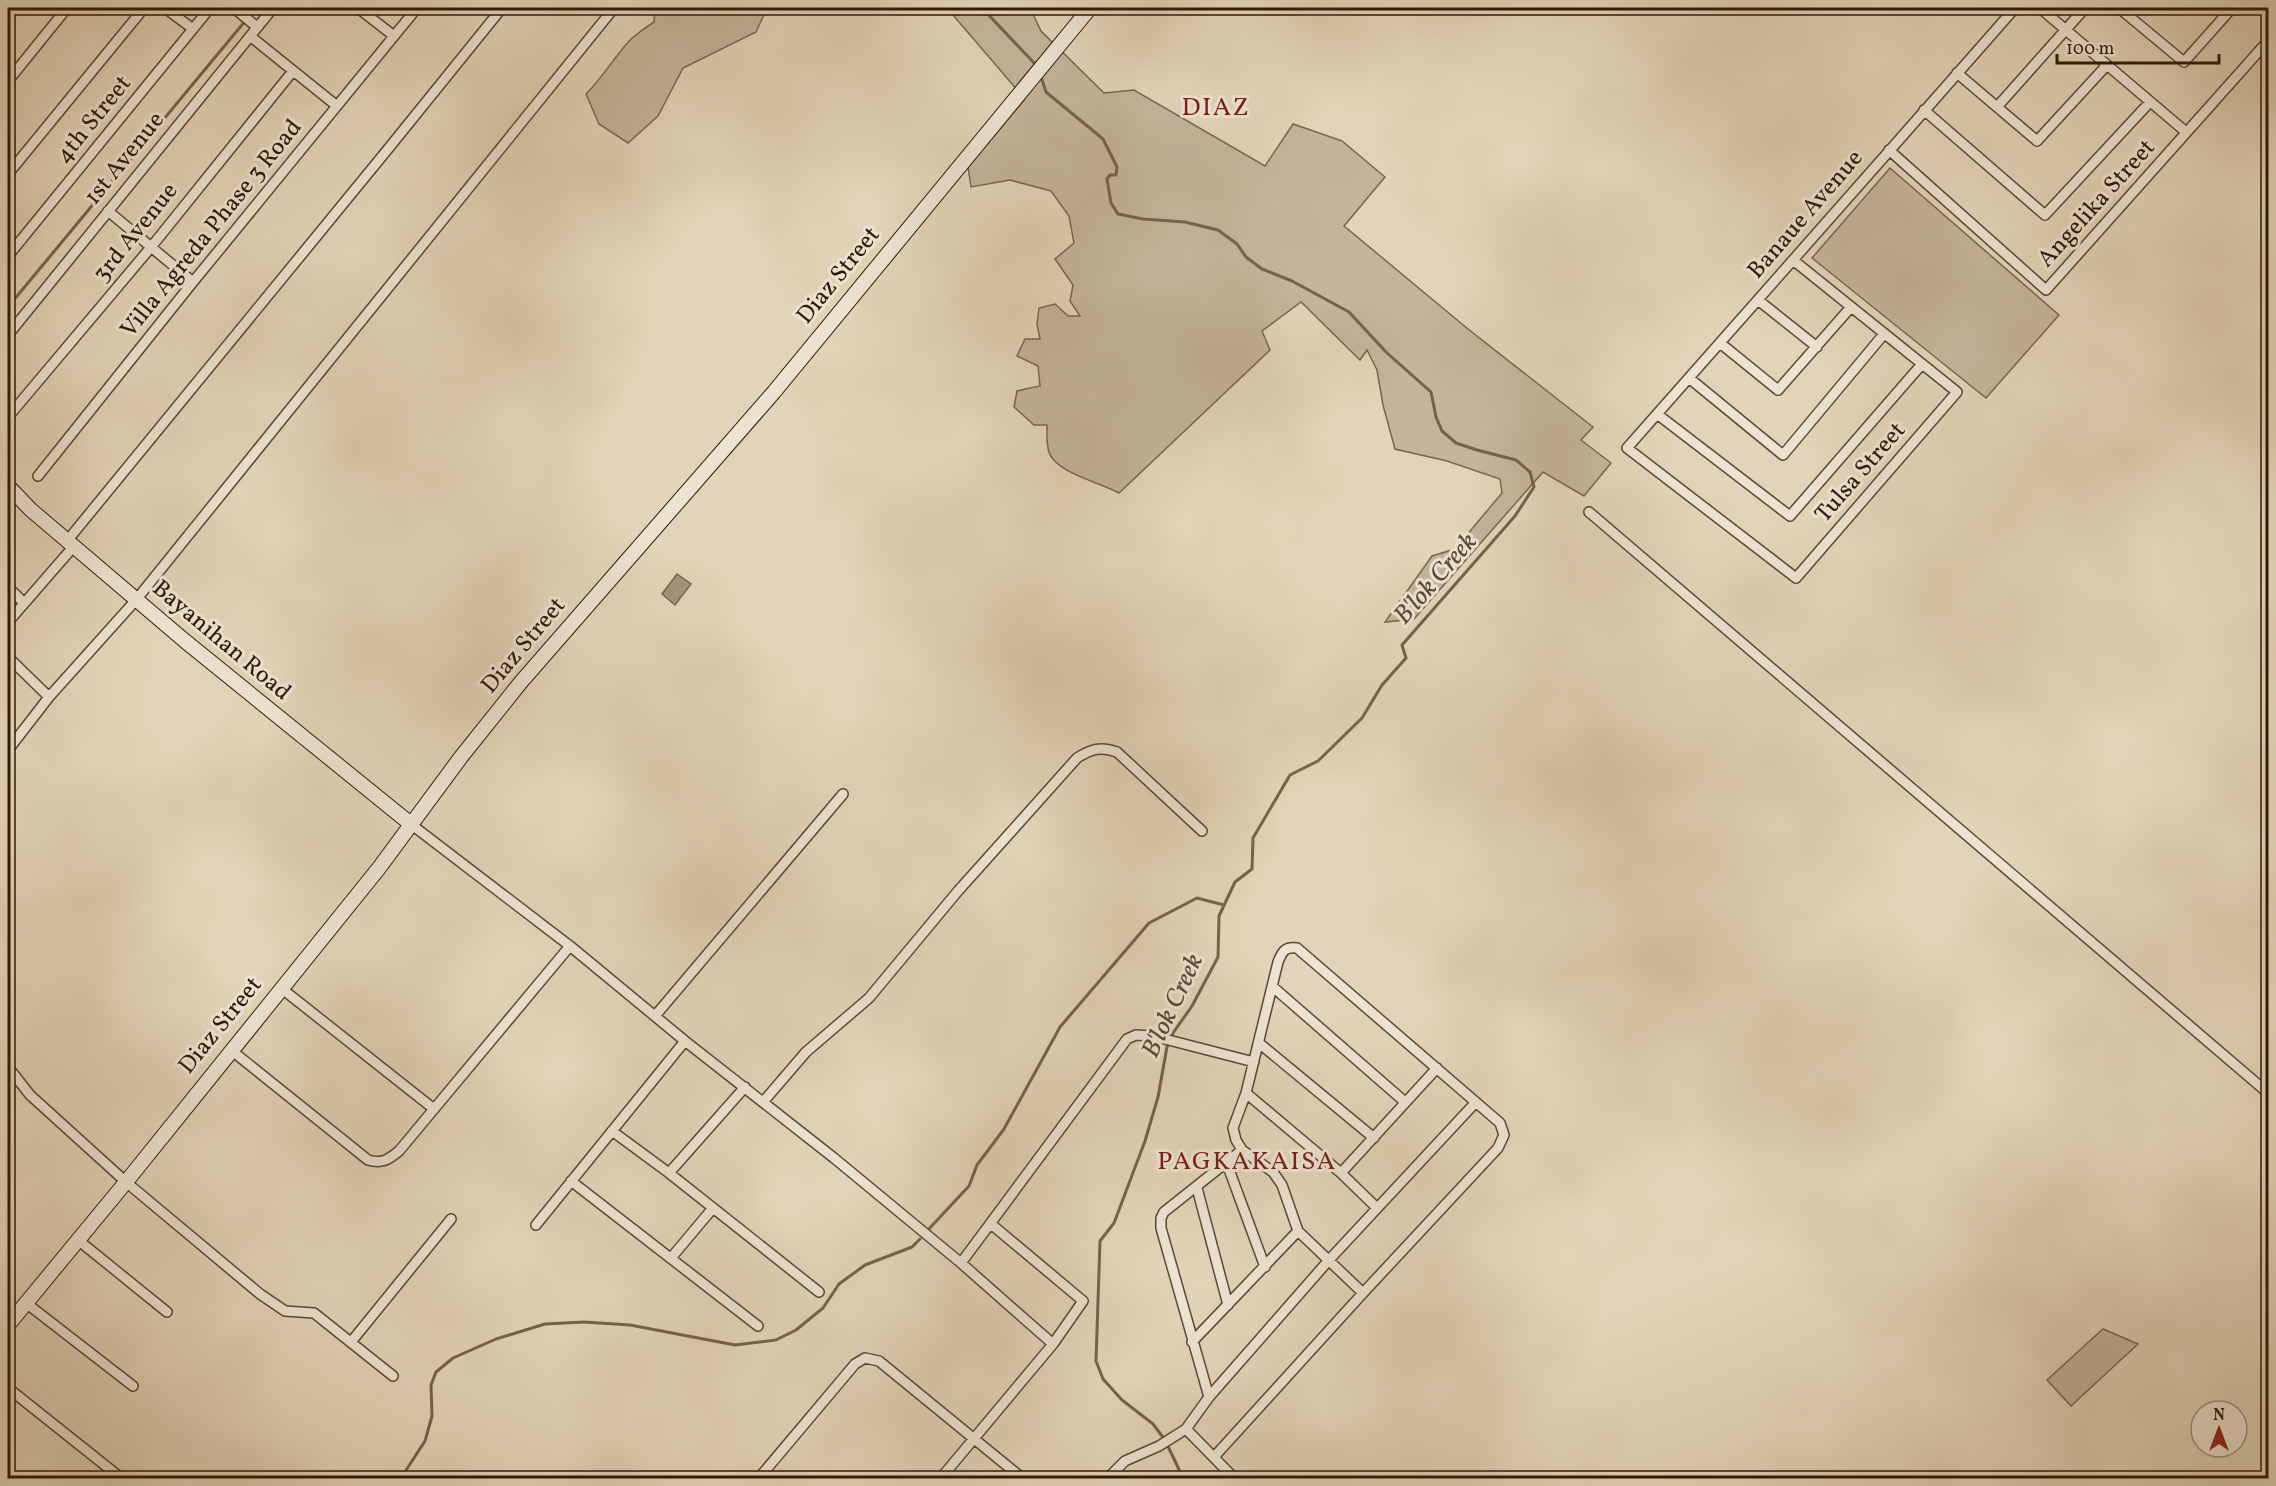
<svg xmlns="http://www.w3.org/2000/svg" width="2276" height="1486" font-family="Vollkorn,serif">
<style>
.green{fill:#c3b49a;stroke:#786650;stroke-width:1.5}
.water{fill:#a4947b;stroke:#74634c;stroke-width:1.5}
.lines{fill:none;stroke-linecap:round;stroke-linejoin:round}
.stream{stroke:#74634c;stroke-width:3}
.street-casing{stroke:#5a4832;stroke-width:12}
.secondary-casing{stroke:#2c1905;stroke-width:16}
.street{stroke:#ece3d1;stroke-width:9}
.secondary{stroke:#ece3d1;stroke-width:14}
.labels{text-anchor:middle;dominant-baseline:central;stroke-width:6;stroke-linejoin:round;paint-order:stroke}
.street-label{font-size:24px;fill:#2c1905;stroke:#ece3d1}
.neighbourhood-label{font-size:26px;letter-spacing:1.5px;fill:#7a1f14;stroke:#ece3d1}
.water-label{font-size:26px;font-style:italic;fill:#5c4a34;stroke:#ece3d1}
</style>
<rect width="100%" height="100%" fill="#e2d4b8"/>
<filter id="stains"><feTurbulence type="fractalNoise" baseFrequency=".00333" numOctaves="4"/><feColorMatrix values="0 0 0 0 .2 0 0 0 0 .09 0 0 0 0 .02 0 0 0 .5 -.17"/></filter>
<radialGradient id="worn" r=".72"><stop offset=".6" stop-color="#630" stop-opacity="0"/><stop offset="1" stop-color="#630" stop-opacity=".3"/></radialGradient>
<path class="green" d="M655 8H767L756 32 683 68 658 116 628 143 599 124 586 94C603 77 615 56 631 39 638 33 646 27 654 22Z
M947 8H1030L1041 31 1104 93 1134 90 1265 166 1293 124 1342 141 1385 177 1344 226 1468 329 1593 427 1581 440 1611 463 1584 496 1543 472 1414 619 1385 622 1432 556 1455 549 1502 493 1500 479 1447 461 1395 449 1383 405 1377 370 1367 350 1360 360 1301 302 1262 331 1270 350 1119 493C1101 483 1065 475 1052 458 1046 450 1047 435 1047 425H1034L1014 407 1017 391 1040 386 1038 366 1017 356 1025 339H1040L1037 324 1039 308 1055 304 1068 316H1080L1070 301 1073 285 1055 259 1074 243 1069 216 1051 191 1010 180 971 187 968 167 1025 99Z
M1890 168 2059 315 1986 398 1812 258Z
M2103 1329 2138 1344 2071 1406 2047 1380Z"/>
<path class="water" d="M677 574 691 584 675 605 662 594Z"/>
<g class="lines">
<path class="stream" d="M982 8 1036 65
M1040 74 1046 92 1103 139 1117 167 1116 175H1110L1107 179 1111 203 1118 214 1143 219 1185 222 1218 230 1237 244 1246 257 1262 269 1292 281 1349 312 1386 352 1431 392 1436 417 1442 431 1456 443 1477 450 1516 460 1530 472 1534 487 1515 516 1402 645 1406 658 1382 685 1362 718 1318 761 1290 775 1253 838 1252 869 1235 882 1219 916 1218 957 1192 1006 1173 1033 1167 1047 1158 1097 1145 1141 1114 1223 1100 1241 1096 1361 1103 1379 1122 1400 1153 1424 1165 1440 1183 1478
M8 307 256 8
M927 1231 969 1186 977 1165 1004 1129 1060 1027 1149 923 1197 898 1224 905
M401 1478 425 1441 432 1416 431 1385 436 1372 453 1358 496 1339 545 1324 584 1322 630 1325 735 1345 776 1340 796 1330 823 1308 839 1284 865 1265 912 1247 920 1239"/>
<defs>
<path id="street" d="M165 8 193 29
M234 8 257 27
M358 8 394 36
M2040 8 2186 132
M2119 8 2184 62 2232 8
M250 36 337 106
M1957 73 2037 141 2107 65
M8 81 67 8
M1997 107 2085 8
M1924 110 2045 215 2150 102
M1889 150 2046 290 2268 41
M8 174 144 8
M108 211 193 282
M8 256 210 8
M1793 260 1957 392 1796 578 1627 448C1757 301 1886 155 2015 8
M1758 300 1817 347
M8 335 273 8
M1720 343 1778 390 1851 307
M1689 378 1783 455 1884 334
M1657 414 1790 516 1922 364
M8 417 152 246 293 71
M38 476 193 282 417 8
M1589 512 2268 1093
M67 541 388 149 502 8
M8 587 24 603
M8 622 74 546
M8 657 49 697 136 600 614 8
M8 750 49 697
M412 825 570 946 685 1041 834 1158 961 1263 1053 1344
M1273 987 1405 1102
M281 988 434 1109
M655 1016 843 794
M1259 1043 1374 1138
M231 1050 368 1160C382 1164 388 1160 399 1151L570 946
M8 1067 30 1095 126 1182 260 1294 285 1311 314 1313 393 1376
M1246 1093 1341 1173 1377 1208
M763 1102 806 1052 869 998 958 891 1077 758C1091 749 1101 746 1117 752L1202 831
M612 1131 669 1173 819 1292
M1227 1164 1265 1267
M669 1173 745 1087
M1341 1173 1437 1068
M571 1181 758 1326
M1197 1188 1228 1305
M536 1225 685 1041
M78 1240 167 1312
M671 1258 713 1208
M961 1263 1127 1039 1136 1035 1153 1036 1254 1062
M26 1303 133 1386
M351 1342 451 1219
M1192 1342 1298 1231
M8 1388 121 1478
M1209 1397 1161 1228V1218L1164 1212 1242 1150
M1186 1429 1234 1478
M1214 1457 1363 1293 1498 1148 1504 1135 1500 1123 1297 948C1285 946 1282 952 1278 962L1246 1093 1233 1128 1236 1140 1242 1150 1273 1172 1282 1185 1298 1231 1363 1293
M759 1478 855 1364 865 1358 879 1361 1022 1478
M941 1478 1053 1344 1083 1301 991 1224
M1108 1478 1125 1461 1159 1446 1186 1429 1209 1397 1329 1260 1476 1102"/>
<path id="secondary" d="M8 486 31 510 185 641 412 825
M8 1325 126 1182 379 868 461 757 521 682 774 392 1090 8"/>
</defs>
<use href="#street" class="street-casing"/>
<use href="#secondary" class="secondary-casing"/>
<use href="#street" class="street"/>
<use href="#secondary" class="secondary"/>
</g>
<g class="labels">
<g class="street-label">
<text transform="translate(94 120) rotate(-51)">4th Street</text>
<text transform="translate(125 159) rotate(-51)">1st Avenue</text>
<text transform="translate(2097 204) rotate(-48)">Angelika Street</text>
<text transform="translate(1806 215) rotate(-49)">Banaue Avenue</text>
<text transform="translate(212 229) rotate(-51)">Villa Agreda Phase 3 Road</text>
<text transform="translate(136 233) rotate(-51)">3rd Avenue</text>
<text transform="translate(839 276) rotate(-51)">Diaz Street</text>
<text transform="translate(1861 473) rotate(-49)">Tulsa Street</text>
<text transform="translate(221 641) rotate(40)">Bayanihan Road</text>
<text transform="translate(524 646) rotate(-50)">Diaz Street</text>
<text transform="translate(221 1026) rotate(-51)">Diaz Street</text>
</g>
<g class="neighbourhood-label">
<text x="1216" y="108">DIAZ</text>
<text x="1247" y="1162">PAGKAKAISA</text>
</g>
<g class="water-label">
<text transform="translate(1436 579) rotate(-49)">B'lok Creek</text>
<text transform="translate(1173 1006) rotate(-65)">B'lok Creek</text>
</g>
</g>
<rect width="2276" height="1486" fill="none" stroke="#e2d4b8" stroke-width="30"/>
<rect x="9" y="9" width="2258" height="1468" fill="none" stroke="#2c1905" stroke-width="3"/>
<rect x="15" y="15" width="2246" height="1456" fill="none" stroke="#2c1905" stroke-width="1.5"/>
<g transform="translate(2219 1429)"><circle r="28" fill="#ece3d1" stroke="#9f927f" stroke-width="1.5"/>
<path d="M0-4.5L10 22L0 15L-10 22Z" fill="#8f2418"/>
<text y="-9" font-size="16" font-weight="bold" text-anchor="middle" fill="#2c1905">N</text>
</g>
<path d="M2057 54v9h162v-9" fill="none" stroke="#2c1905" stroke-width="3"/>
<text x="2066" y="54" font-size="18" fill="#2c1905" stroke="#ece3d1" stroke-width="4.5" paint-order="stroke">100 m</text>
<rect width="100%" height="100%" filter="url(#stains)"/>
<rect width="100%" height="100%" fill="url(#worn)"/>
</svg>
